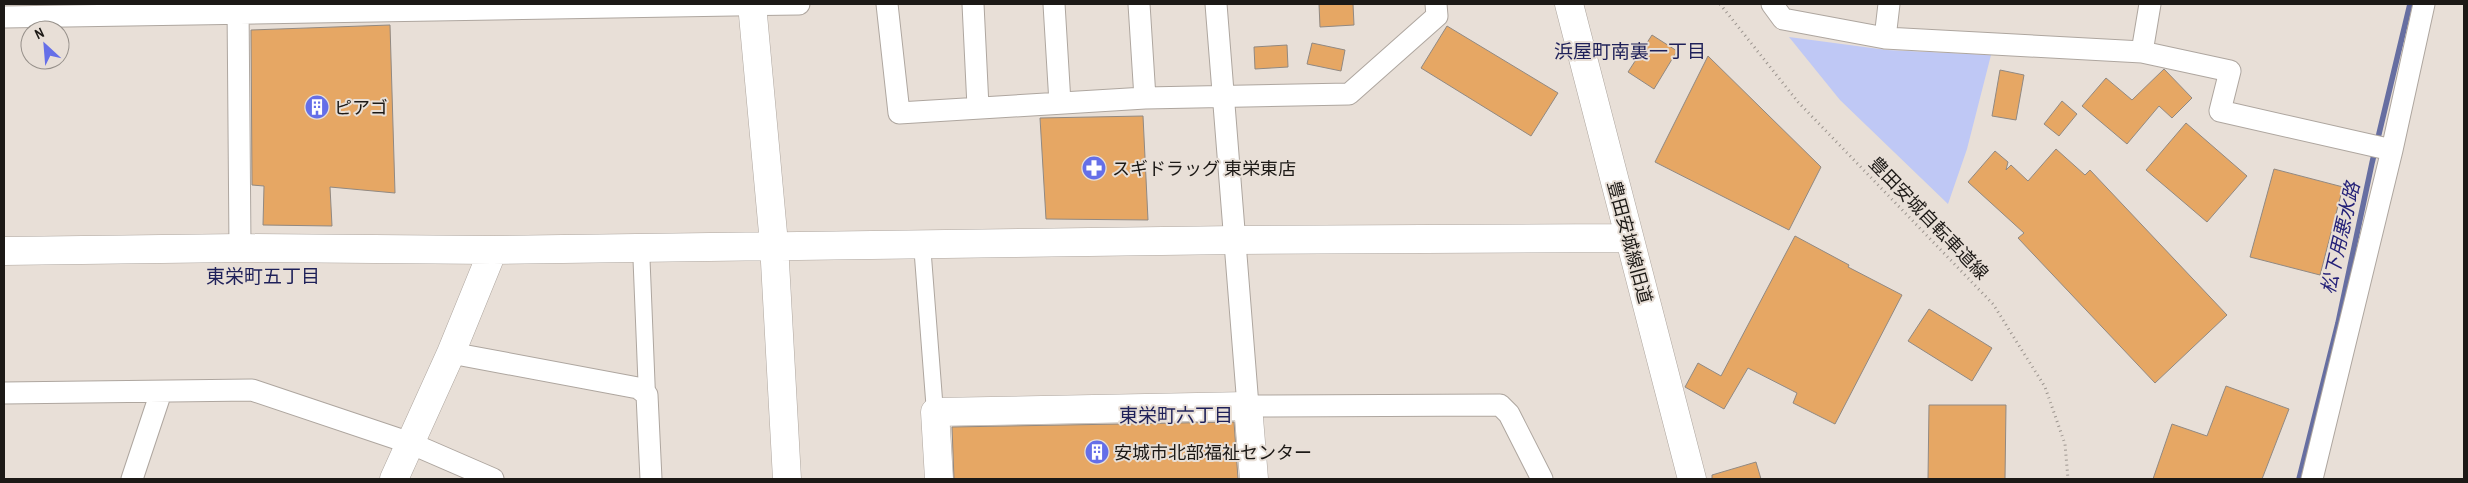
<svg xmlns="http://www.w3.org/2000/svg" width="2468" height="483" font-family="'Archivo Narrow','Noto Sans JP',sans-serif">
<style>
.green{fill:#bfc8f5}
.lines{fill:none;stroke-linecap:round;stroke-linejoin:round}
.stream{stroke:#666ea1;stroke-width:5.5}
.building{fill:#e6a764;stroke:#918982}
.pedestrian-casing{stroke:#aea69f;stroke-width:18}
.minor-casing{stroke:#aea69f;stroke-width:23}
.tertiary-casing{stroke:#aea69f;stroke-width:29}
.path{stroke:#9b948e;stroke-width:3;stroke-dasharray:1 4;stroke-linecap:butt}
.pedestrian{stroke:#fff;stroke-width:16}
.minor{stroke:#fff;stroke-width:21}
.tertiary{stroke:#fff;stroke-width:28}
.labels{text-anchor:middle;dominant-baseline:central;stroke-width:4;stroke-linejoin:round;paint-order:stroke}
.poi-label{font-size:18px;fill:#1c1916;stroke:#e8dfd7;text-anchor:start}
.street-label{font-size:18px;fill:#1c1916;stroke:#e8dfd7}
.neighbourhood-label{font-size:19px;fill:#1e2059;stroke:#e8dfd7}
.water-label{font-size:19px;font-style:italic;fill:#242178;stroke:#e8dfd7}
</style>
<rect width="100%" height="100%" fill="#e8dfd7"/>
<path class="green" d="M1789 37 1887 50 1991 55 1967 149 1948 204 1840 100Z"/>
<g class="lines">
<path class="stream" d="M2299 479 2338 323 2372 163 2410 4"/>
</g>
<path class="building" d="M1319 4H1353L1354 25 1320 27Z
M390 25 395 193 330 187 332 226 263 225 264 186 252 185 251 30Z
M1447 26 1558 93 1531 136 1421 68Z
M1652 35 1677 51 1654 89 1628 72Z
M1312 43 1345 50 1341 71 1307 64Z
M1287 45 1288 67 1255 69 1254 47Z
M1708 56 1821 167 1789 230 1655 162Z
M2164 69 2192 98 2172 118 2159 106 2127 144 2082 106 2106 78 2132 100Z
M2000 70 2024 75 2016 120 1992 116Z
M2062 101 2077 114 2059 136 2044 124Z
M1143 116 1148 220 1046 219 1040 118Z
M2186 123 2247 176 2207 222 2146 170Z
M2056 149 2085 175 2090 170 2227 315 2155 383 2018 238 2024 233 1968 182 1995 151 2008 162 2006 170 2011 165 2028 181Z
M2274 169 2343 187 2320 275 2250 257Z
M1795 236 1849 265 1848 267 1902 295 1835 424 1793 403 1797 393 1748 368 1724 409 1685 387 1698 363 1721 376Z
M1929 309 1992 348 1972 381 1908 341Z
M2226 386 2289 409 2262 479H2153L2172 424 2207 436Z
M1929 405H2006L2005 479H1928Z
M1234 422 1238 479H954L952 427Z
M1756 462 1761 479H1712V475Z"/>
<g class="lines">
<defs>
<path id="pedestrian" d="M922 244 935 412
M641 247 647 395"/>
<path id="minor" d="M238 4 240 248
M887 4 899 113 1145 98 1349 94 1437 16 1436 4
M973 4 978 107
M1054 4 1060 103
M1139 4 1145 98
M1216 4 1248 406 1500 405 1509 414 1542 479
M1772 4 1783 19 1885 38 2142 52 2230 71 2220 111 2392 150
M4 17 799 4
M1885 38 1889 4
M2142 52 2150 4
M451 353 638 388 647 395 651 479
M4 393 252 390 410 443 493 479
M132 479 161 392
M2312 479 2392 150 2424 4"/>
<path id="tertiary" d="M752 4 774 244 787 479
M1569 4 1692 479
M4 251 240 248 493 250 1236 240 1629 238
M394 479 451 353 493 250
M939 479 935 412 1248 406 1254 479"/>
</defs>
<use href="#pedestrian" class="pedestrian-casing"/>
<use href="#minor" class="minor-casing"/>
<use href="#tertiary" class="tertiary-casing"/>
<path class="path" d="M1720 4 1798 102 1993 304 2045 387 2065 444 2068 479"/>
<use href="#pedestrian" class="pedestrian"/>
<use href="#minor" class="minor"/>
<use href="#tertiary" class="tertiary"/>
</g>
<defs>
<symbol id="building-disc" viewBox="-11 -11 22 22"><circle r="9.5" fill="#656fe8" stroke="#e8dfd7"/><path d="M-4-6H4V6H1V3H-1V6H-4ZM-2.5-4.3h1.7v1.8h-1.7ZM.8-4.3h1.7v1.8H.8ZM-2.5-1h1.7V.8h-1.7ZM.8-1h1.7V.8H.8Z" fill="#fff"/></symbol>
<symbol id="pharmacy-disc" viewBox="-11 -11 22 22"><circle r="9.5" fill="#656fe8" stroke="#e8dfd7"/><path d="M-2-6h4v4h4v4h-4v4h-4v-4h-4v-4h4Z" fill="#fff"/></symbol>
</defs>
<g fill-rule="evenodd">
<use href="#building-disc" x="303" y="93" width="28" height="28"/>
<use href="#pharmacy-disc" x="1080" y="154" width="28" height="28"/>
<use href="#building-disc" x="1083" y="438" width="28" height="28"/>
</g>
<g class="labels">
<g class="poi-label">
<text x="334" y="107">ピアゴ</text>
<text x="1112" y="168">スギドラッグ 東栄東店</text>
<text x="1114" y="452">安城市北部福祉センター</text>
</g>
<g class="street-label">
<text transform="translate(1929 218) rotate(46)">豊田安城自転車道線</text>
<text transform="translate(1630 242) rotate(75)">豊田安城線旧道</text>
</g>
<g class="neighbourhood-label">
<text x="1630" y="51">浜屋町南裏一丁目</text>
<text x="263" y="276">東栄町五丁目</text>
<text x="1176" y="415">東栄町六丁目</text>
</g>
<g class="water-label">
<text transform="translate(2340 238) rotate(-77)">松下用悪水路</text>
</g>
</g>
<rect width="2468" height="483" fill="none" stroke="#1c1916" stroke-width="10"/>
<g transform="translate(45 45) rotate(334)"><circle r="24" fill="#e8dfd7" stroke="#96908a"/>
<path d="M0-4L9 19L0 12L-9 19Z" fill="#656fe8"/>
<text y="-8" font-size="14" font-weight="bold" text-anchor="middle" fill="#1c1916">N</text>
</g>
</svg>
